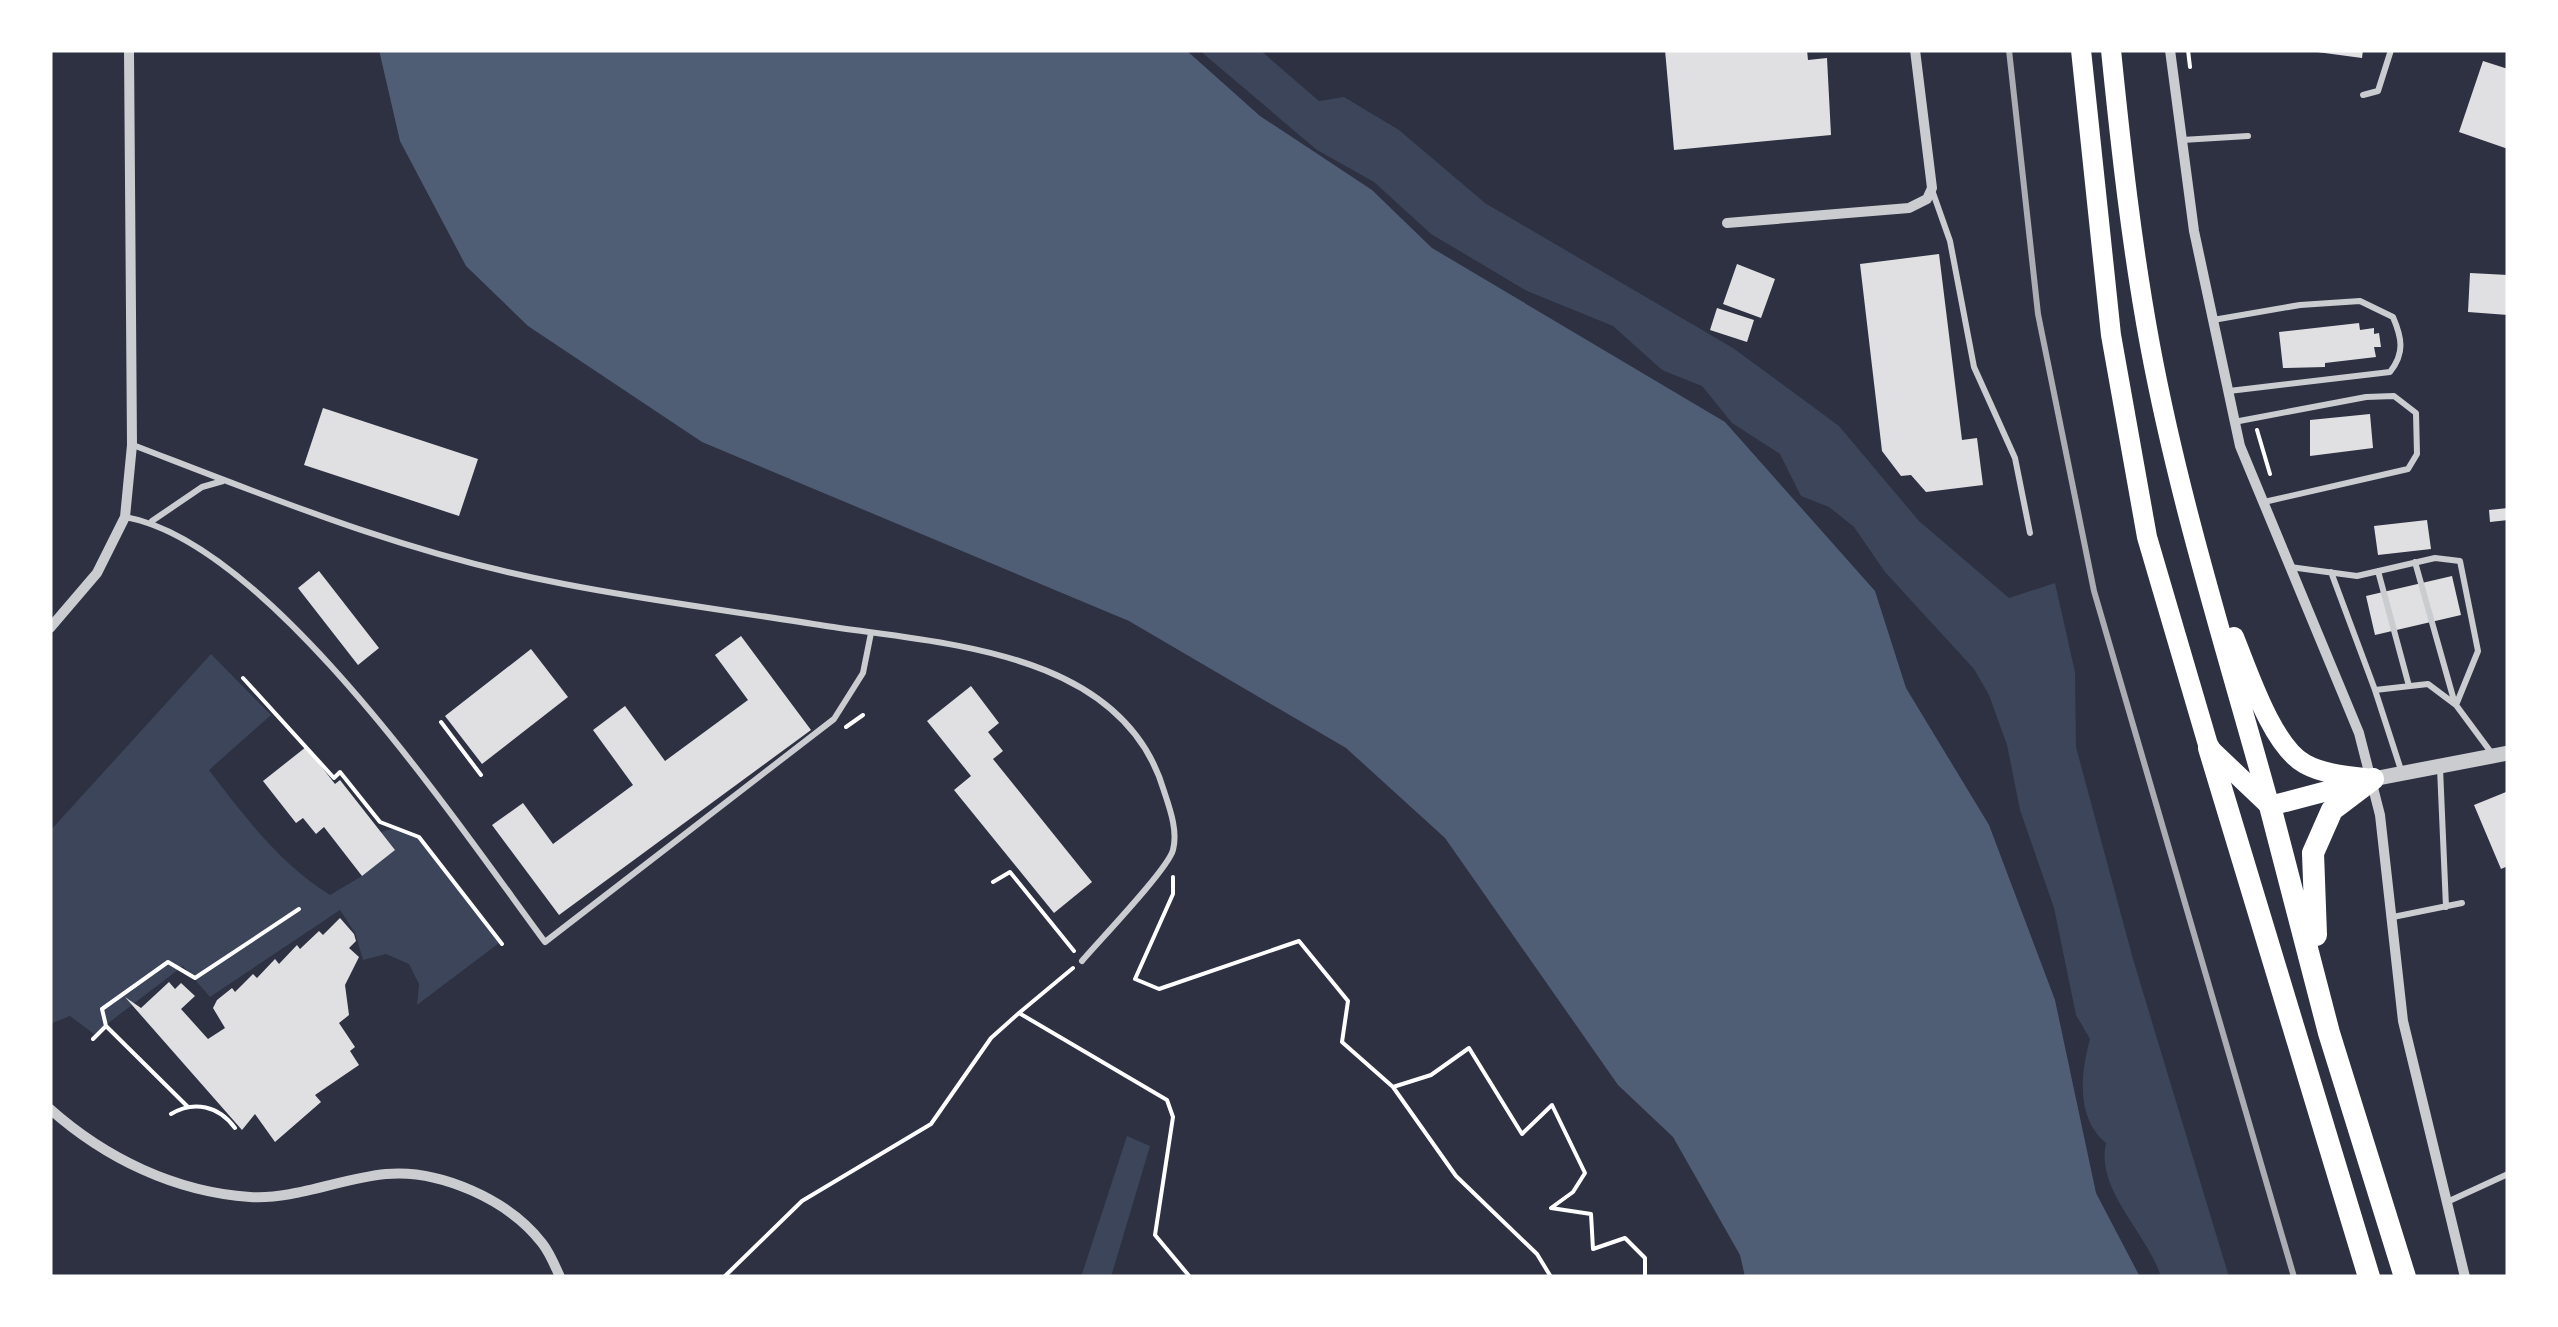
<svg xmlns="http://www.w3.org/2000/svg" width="2558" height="1327" font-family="'Source Sans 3',sans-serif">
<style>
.green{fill:#3c4559}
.water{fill:#4f5d75}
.building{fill:#e0e0e3}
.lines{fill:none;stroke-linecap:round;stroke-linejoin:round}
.path{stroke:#fff;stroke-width:4}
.service{stroke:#caccd0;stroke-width:6}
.minor{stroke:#caccd0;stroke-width:10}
.tertiary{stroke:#caccd0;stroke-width:15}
.trunk{stroke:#fff;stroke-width:20}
.motorway{stroke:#fff;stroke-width:22}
.rail{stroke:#abadb3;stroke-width:6}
</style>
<rect width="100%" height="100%" fill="#2d3142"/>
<path class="green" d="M1199 50H1260L1319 101 1344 97 1399 130 1485 203 1733 348 1839 426 1919 521 2009 598 2055 583 2075 672 2076 747 2133 959 2229 1277H2161C2148 1234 2095 1190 2106 1143 2075 1117 2081 1072 2090 1039L2076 1015 2054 908 2020 810 2007 745 1989 695 1974 669 1885 572 1854 527 1829 507 1801 496 1780 454 1732 423 1702 386 1662 370 1613 326 1527 291 1431 234 1374 182 1317 150Z
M211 654 271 715 209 770C245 817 279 863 330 895L362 876 380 832 397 828 418 838 499 943 417 1005 419 984 409 964 386 954 363 960 355 933 340 910 210 997 183 966 94 1034 70 1016 50 1024V831Z
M1127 1136 1150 1146 1111 1277H1081Z"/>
<path class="water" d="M379 50H1186L1260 116 1372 190 1432 248 1725 422 1875 591 1906 688 1989 825 2055 1000 2096 1193 2140 1277H1745L1740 1255 1673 1137 1618 1085 1445 838 1346 748 1129 621 702 442 528 326 466 266 400 141Z"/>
<path class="building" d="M1665 50H1807L1808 60 1827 58 1831 135 1674 150Z
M2302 50H2363L2362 58Z
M2483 61 2508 69V149L2459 132Z
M1939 254 1962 440 1977 438 1983 485 1926 492 1911 475 1901 476 1882 451 1860 264Z
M1737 264 1775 279 1761 318 1723 304Z
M2470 273 2508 275V315L2468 312Z
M1717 308 1754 320 1747 342 1710 330Z
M2359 323 2360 330 2374 328V334L2379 333 2381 347H2374L2376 357 2325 363V367L2283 368 2279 332Z
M323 408 478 459 459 516 304 465Z
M2370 414 2373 448 2310 456V420Z
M2508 508V520L2490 522 2489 510Z
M2427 520 2431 549 2378 555 2374 526Z
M319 571 379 648 358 665 298 588Z
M2452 576 2461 615 2375 635 2366 596Z
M741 636 811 730 559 915 492 825 523 803 553 844 633 785 593 730 625 706 665 761 748 700 715 655Z
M531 649 568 697 482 764 445 716Z
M971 686 999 723 988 732 1003 751 993 759 1092 882 1054 913 954 790 971 776 927 721Z
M306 747 335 784 340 780 395 850 362 876 324 827 316 834 303 818 296 823 263 781Z
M2506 792 2508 866 2501 869 2474 805Z
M340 918 354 934 356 941 349 948 359 957 345 985 349 1015 339 1023 355 1047 350 1051 359 1065 315 1095 321 1102 275 1142 255 1114 242 1130 125 997 141 1008 169 982 175 989 181 983 195 996 181 1009 208 1039 225 1028 213 1008 217 1000 232 988 235 992 253 974 257 978 275 959 279 964 297 945 300 949 319 931 323 935Z"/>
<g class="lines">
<path class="path" d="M2188 50 2190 67
M2257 430 2270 474
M243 678 334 778 340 772 380 822 419 837 502 944
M441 722 481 775
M846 727 863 715
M1173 877V894L1135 979 1159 989 1299 941 1348 1001 1342 1042 1393 1087 1456 1176 1537 1254 1551 1277
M993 882 1010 872 1074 951
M1019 1013 1073 968
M106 1026 102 1009 168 962 195 978 299 909
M93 1039 106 1026 188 1107
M1393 1087 1431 1075 1469 1048 1522 1134 1552 1105 1585 1173 1573 1192 1551 1208 1591 1214 1593 1249 1625 1238 1645 1258V1277
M171 1114C194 1100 219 1106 235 1128
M724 1277 802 1201 931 1124 991 1038 1019 1013 1167 1100 1173 1117 1155 1235 1190 1277"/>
<path class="service" d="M2363 95 2378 91 2391 50
M2182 140 2248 136
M1932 190 1950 241 1974 367 2015 458 2030 533
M2213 320 2300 305 2360 301 2393 317C2402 338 2405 353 2390 372L2229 391
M2234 422 2366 397 2394 396 2416 413 2417 454 2408 469 2264 502
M133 445C276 500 413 556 564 584 651 601 739 612 826 626 946 644 1123 651 1164 791 1170 809 1178 831 1173 850 1168 869 1099 941 1082 961
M125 517C269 542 459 826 545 942L834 719 863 673 871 633
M152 521 202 487 223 481
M2415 562 2455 704
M2290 567 2357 576 2435 558 2460 561 2478 651 2456 705
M2378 571 2409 686
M2331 572 2375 690 2428 684 2456 705 2493 755
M2375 690 2401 770
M2440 768 2446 907
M2393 917 2462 903
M2447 1202 2508 1174"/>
<path class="minor" d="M2170 50 2194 231 2240 446 2359 733 2380 815 2403 1021 2465 1277
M1727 223 1909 208 1927 199 1932 188 1915 50
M50 628 97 573 125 517 132 445 129 50
M50 1109C105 1158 175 1192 250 1197 294 1200 342 1178 386 1174 440 1169 509 1200 542 1243 550 1253 555 1266 560 1277"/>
<path class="tertiary" d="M2373 779 2508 753"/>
<path class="trunk" d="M2081 50 2111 335 2147 537 2209 748 2270 806
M2111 50C2121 149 2132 248 2150 345 2179 501 2227 652 2269 804
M2234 637C2248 671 2272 746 2305 764 2325 775 2352 776 2373 779
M2270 806 2365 781"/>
<path class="motorway" d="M2209 748 2369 1277
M2270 806 2329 1033 2405 1277
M2316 935 2313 853 2332 810 2373 779"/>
<path class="rail" d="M2009 50 2038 314 2094 591 2294 1277"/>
</g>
<rect width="2558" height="1327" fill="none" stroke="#ffffff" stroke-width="105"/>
</svg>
